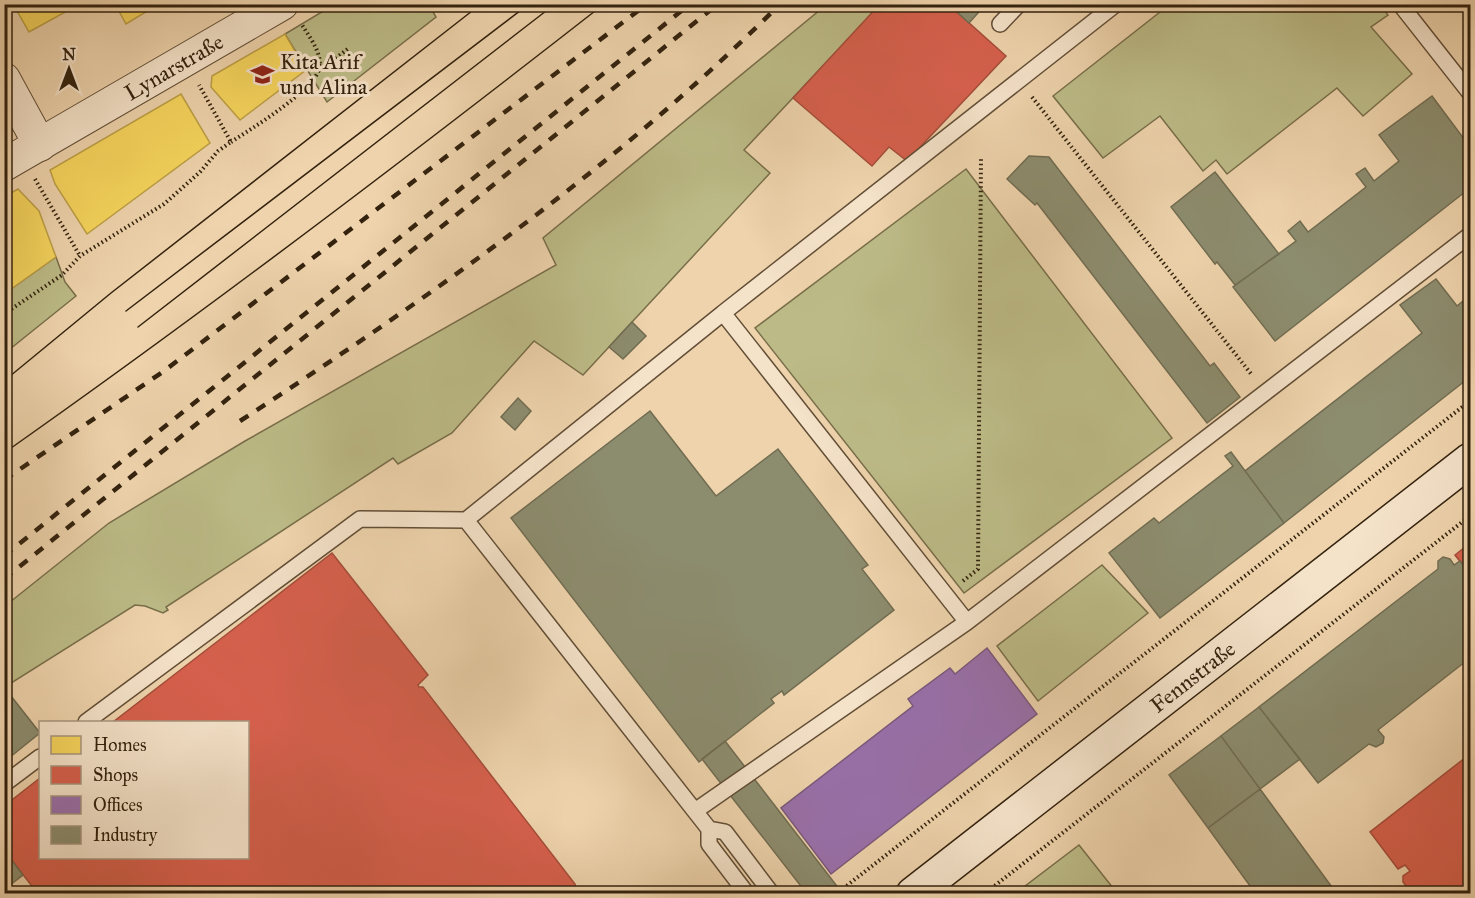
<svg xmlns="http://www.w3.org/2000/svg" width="1475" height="898" font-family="'IM FELL Great Primer',serif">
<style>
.green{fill:#bcbb87;stroke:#786e4a;stroke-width:1.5}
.homes{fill:#f6d55c;stroke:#bc9f45;stroke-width:1.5}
.shops{fill:#d6604d;stroke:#a54d3a;stroke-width:1.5}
.offices{fill:#9970ab;stroke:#7a597c;stroke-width:1.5}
.industry{fill:#8c8c6e;stroke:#716c51;stroke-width:1.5}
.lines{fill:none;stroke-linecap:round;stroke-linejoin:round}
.service-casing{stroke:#624e36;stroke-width:18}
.minor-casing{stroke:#624e36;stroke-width:34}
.secondary-casing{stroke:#33220e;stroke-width:36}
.path{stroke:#33220e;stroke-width:4;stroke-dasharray:1.5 3;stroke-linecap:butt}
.service{stroke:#f4e2c9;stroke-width:15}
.minor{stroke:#f4e2c9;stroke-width:32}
.secondary{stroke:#f4e2c9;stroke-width:33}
.tram{stroke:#33220e;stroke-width:1.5}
.rail{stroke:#33220e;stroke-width:4.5;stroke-dasharray:10 10;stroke-linecap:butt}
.labels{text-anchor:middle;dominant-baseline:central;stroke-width:6;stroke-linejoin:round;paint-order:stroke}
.poi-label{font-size:22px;fill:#33220e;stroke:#f4e2c9;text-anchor:start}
.street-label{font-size:22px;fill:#33220e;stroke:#f4e2c9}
</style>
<rect width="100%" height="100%" fill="#eed3ac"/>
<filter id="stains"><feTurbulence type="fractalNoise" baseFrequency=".00333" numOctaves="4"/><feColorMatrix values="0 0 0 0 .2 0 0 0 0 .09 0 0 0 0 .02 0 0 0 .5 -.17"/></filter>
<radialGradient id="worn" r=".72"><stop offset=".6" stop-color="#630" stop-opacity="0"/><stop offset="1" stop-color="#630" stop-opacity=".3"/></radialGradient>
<path class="green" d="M335 4 429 5 436 17 327 102 285 34Z
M826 5H880L744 150 770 173 583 375 534 341 452 433 398 464 393 458 166 607 168 610 163 613 145 606 135 605 5 687V606L109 523 245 441 556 265 543 238Z
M1169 5H1380L1388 15 1371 27 1412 74 1363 116 1337 88 1227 174 1216 160 1203 171 1160 116 1103 158 1053 96Z
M966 169 1172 438 964 593 755 328Z
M56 257 65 282 76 296 5 353 4 294Z
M1102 565 1148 613 1038 701 997 646Z
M1079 845 1117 893H1016Z"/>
<path class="homes" d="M13 4H66L69 10 29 32Z
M115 4H159L126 24Z
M285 34 306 70 240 120 211 87 212 76Z
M181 94 210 143 87 234 55 184 50 170Z
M18 189 39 211 56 257 4 294V197Z"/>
<path class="shops" d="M880 4H948L1006 56 907 161 889 147 872 166 793 98Z
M1470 543V574L1455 555Z
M332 553 428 675 418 685 419 687H423L575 884 576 888 569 894H38L4 850V806L40 778V858H248V722H113Z
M1470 754V894H1417L1409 890 1403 882V876L1410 871 1405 865 1398 869 1370 832Z"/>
<path class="offices" d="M987 648 1037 714 831 874 781 808 913 706 908 699 950 668 955 674Z"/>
<path class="industry" d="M948 4H986L969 23Z
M1432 96 1470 147V188L1275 341 1233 287 1296 241 1288 231 1300 221 1308 232 1366 187 1356 174 1365 168 1374 181 1399 161 1379 135Z
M1029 156 1049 157 1210 366 1214 363 1240 397 1207 423 1037 203 1035 205 1007 179Z
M1215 172 1279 254 1235 285 1217 262 1215 264 1171 207Z
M1436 279 1457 306 1470 295V377L1284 523 1245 471 1422 333 1400 305Z
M632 322 646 336 623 359 609 347Z
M518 398 531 411 515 430 501 417Z
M650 411 716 496 778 449 868 565 862 569 894 610 784 695 782 691 771 699 774 703 699 762 511 518Z
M1231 452 1284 523 1160 618 1109 553 1154 518 1159 523 1233 466 1225 456Z
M1443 557 1450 559 1454 565 1460 561 1470 574V658L1378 730 1384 737 1383 743 1376 747 1369 744 1318 783 1259 707 1438 569V561Z
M11 696 40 733 4 762V701Z
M1259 707 1300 759 1260 789 1221 736Z
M1221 736 1260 789 1208 828 1169 775Z
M725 741 843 894H807L702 759Z
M1260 789 1337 894H1256L1245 879 1208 828Z
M4 850 23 875 10 885 4 877Z"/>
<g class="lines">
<defs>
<path id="service" d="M1116 4 723 313 967 622 1470 235
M1400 4 1470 93
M1000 24 1019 4
M723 313 466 520 709 829 725 832 772 894
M86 722 360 519 466 520
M4 784 40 757
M695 811 967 622
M709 829V844L747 894"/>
<g id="minor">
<path d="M4 79 40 145"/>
<path id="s1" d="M4 165 282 4"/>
</g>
<g id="secondary">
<path id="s2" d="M913 894 1470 460"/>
</g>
</defs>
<use href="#service" class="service-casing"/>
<use href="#minor" class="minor-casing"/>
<use href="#secondary" class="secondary-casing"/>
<path class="path" d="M320 66 327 65 349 48
M1032 97 1252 375
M231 142C249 130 323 86 320 63 319 49 309 36 302 25
M35 179 80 256
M4 314 62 275 80 256 164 204 200 172 218 151 231 142 199 85
M963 581 978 569 981 157
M836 894 1470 401
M984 894 1470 516"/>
<use href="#service" class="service"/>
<use href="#minor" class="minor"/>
<use href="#secondary" class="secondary"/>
<path class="tram" d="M126 311 529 4
M138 327 555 4
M4 381 111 293 481 4
M4 453C209 309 407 158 604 4"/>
<path class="rail" d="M240 421C430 297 618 166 780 4
M4 480 164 371 647 4
M4 556 690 4
M4 579 718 4"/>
</g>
<defs>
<symbol id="school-bare" viewBox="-9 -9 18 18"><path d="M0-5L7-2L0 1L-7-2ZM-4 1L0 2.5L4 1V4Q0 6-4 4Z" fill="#8f2418" stroke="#f4e2c9" stroke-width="2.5" paint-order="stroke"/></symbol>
</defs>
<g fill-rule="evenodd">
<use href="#school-bare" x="246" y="58" width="33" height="33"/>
</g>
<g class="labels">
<g class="poi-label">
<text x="280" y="61">Kita Arif<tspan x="280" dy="25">und Alina</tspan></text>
</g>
<g class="street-label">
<text stroke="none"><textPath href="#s1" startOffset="196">Lynarstraße</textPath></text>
<text stroke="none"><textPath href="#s2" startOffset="354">Fennstraße</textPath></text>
</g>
</g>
<rect width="1475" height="898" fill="none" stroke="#eed3ac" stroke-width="24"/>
<rect x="6" y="6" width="1463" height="886" fill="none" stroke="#33220e" stroke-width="3"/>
<rect x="12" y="12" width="1451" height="874" fill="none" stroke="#33220e" stroke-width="1.5"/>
<rect x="39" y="721" width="210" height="138" fill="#f4e2c9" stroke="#a7957e" stroke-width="1.5"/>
<rect x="51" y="736" width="30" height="18" fill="#f6d55c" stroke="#a7957e" stroke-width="1.5"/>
<text x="93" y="751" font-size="18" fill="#33220e">Homes</text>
<rect x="51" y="766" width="30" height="18" fill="#d6604d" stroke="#a7957e" stroke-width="1.5"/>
<text x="93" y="781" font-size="18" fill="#33220e">Shops</text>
<rect x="51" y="796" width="30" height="18" fill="#9970ab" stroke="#a7957e" stroke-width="1.5"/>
<text x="93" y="811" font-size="18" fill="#33220e">Offices</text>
<rect x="51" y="826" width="30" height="18" fill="#8c8c6e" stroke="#a7957e" stroke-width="1.5"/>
<text x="93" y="841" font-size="18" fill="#33220e">Industry</text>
<g transform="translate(69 69)" stroke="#f4e2c9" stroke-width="4.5" paint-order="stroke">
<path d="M0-4.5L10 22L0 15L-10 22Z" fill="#33220e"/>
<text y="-9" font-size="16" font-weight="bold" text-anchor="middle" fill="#33220e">N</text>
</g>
<rect width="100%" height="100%" filter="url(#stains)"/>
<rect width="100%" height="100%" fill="url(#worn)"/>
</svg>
